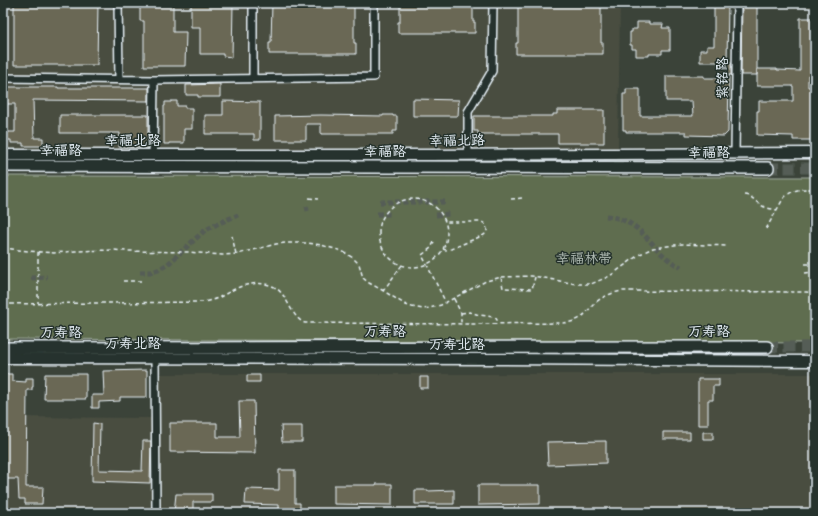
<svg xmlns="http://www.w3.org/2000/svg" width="818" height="516" font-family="'Architects Daughter','LXGW WenKai TC',sans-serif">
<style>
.built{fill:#494e41}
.green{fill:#5f6d4f;stroke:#a4afa4}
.building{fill:#6b6855;stroke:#e8f1f8}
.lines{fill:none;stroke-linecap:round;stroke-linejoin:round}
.pedestrian-tunnel{stroke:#555d56;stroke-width:5;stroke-dasharray:5 2.5;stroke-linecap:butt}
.primary-tunnel{stroke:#555d56;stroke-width:11;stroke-dasharray:11 5.5;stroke-linecap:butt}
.minor-casing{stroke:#e8f1f8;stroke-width:10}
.secondary-casing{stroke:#e8f1f8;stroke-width:13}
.primary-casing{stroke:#e8f1f8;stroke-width:14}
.path{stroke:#e8f1f8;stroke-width:1.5;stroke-dasharray:4 3;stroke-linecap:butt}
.minor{stroke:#26332d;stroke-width:7}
.secondary{stroke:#26332d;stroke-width:10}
.primary{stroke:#26332d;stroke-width:11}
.labels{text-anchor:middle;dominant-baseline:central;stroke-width:3;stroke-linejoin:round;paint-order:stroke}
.street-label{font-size:14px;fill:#e8f1f8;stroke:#26332d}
.park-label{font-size:14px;fill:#b1bcb4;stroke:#26332d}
</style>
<rect width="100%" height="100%" fill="#3b4339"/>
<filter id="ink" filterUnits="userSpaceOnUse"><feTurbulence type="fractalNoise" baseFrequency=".025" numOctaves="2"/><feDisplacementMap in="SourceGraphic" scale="8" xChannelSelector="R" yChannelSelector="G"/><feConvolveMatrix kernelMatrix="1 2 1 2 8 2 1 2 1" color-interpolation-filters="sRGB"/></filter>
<g filter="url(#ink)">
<path class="built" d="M3 3H620L618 148 3 149Z
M153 374H815V513H3V417L153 418Z"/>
<path class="green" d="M3 176 815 177V343L3 339Z"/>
<path class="building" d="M14 3H98L97 65H14Z
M140 3H173V32H186L185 66H144V21H140Z
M191 3H233L232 57 223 56V54H200V27H191Z
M272 3H354V43H356V54H269V43H271Z
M400 3H473V22H475V33H398V22H400Z
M518 3H601V43H603V54H516V43H518Z
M714 3H728L727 62H731V75H727V65H718L717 62H700V50H707V46H714Z
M742 3H757V75H741Z
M800 18H815V75H808V87H815V134H811V140H793V136L757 135V111H759V101H793V86H757V69H777V70H778L800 71Z
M637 22H649V24H663L662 28H670V50H662V54H649V56H636V49H632V45H630V32H632V29H637Z
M729 75 728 132 724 136 686 135V132H626V130H623V94H626V89H640V116H693L692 101H666V76H704V78H718V76Z
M220 84V97H198V95H186V85Z
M3 87H58V88H149V101L33 100 34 138H43V146H23V143H11V140H3V132H15V104H3Z
M413 99 459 100 458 116H413Z
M171 101H177V106H185V108H192V129H184V143H169V144H164V106H165V102H171Z
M223 101 260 102V140H254V134H205V115H223Z
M557 110H604V143H558V134H478V131H474V116H553V114H557Z
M60 115H148V148L119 147 120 133H60Z
M321 115 383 116V115H393V116H397V131H393V134H321V124H306V140H275V116Z
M147 370V397H120V401L99 402V408H92V395H104L103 371Z
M5 374H12V381L26 382V378H33V387H32V390H27L26 487H43L42 504H25V499H19L18 479H3V420H4Z
M45 374H86V399H44Z
M247 375H260V382H247Z
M420 377H428V388H420Z
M698 379H719V386H713V400H708V425H698Z
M239 401H254L255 453 170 452V423H217V437H240Z
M93 423 100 424 99 470 142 471 143 441H151L150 483 92 481Z
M281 426H302V442H282Z
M663 432H690V439H663Z
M703 432H713V439H703Z
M606 441V463L548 465 547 442Z
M279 470H295V503H300V511H295V513H279V505L245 504 246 489 279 490Z
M376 484H392V505L334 504V485H376Z
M478 485H540V504L478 505Z
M415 490H428V491L454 490V504H415Z
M176 494H212V502H193V513H174Z"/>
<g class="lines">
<path class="pedestrian-tunnel" d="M380 202H445
M305 209 309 208
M377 214H391
M436 215 449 214
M606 216C646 220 650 253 681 267
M140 272H151L158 270 168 264 204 231 219 223 238 215
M31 278 47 277"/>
<path class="primary-tunnel" d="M768 168H815
M767 347H815"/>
<defs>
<path id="minor" d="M118 3 119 79
M3 78 154 80 153 155
M253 79V3
M154 80 374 77V3
M735 153 737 3
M468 155V112L492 71 493 3
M155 358 156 513"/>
<path id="secondary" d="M3 155H429L815 153
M3 358 500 359 815 361"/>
<path id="primary" d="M3 166 768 168
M3 348 767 347"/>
</defs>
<use href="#minor" class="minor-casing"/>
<use href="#secondary" class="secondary-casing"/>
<use href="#primary" class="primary-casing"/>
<path class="path" d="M744 195C753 196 754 201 761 205 765 208 772 209 777 210
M309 198 318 199
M379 233a34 34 0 1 1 68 0a34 34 0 1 1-68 0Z
M511 199 523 198
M766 229 783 199C793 188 801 189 815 189
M232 236 236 254
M434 242 431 248 422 255 446 303
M3 248 28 251 54 253 75 251 114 250 126 251 188 252 222 255 238 254 276 244 285 243H307L321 245 342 251 353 258 359 264 363 278 369 283 382 290 406 305 412 307 423 309 430 308 441 305 486 281 502 277 531 276 539 277 576 284H591L610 276 640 254 653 248 682 244 728 246
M443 249 446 250 451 249 484 235 487 232C487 227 486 224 482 222H448L446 224
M38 252V303
M805 264H815
M805 273 815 272
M501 277 503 288 532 289 535 277
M123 281H141
M383 291 402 265
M454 299 461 313V324
M3 304 203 302C208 301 213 300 218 298 224 295 230 291 237 288 248 283 265 281 276 288 288 296 292 319 305 323L480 324 559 323C567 323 574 322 580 318 586 314 589 309 594 304 601 297 613 292 623 291L806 292 815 293
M461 313 470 312 479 315 495 317 499 323"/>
<use href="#minor" class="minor"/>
<use href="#secondary" class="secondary"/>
<use href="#primary" class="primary"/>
</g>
</g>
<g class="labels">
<g class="street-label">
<text transform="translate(723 78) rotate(-90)">紫铭路</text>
<text x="133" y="141">幸福北路</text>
<text transform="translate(457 141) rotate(-1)">幸福北路</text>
<text x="61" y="151">幸福路</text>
<text x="385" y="152">幸福路</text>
<text x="709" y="153">幸福路</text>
<text x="385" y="332">万寿路</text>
<text x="709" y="332">万寿路</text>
<text x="61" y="333">万寿路</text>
<text x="133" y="344">万寿北路</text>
<text x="457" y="345">万寿北路</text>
</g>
<g class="park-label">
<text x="584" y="259">幸福林带</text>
</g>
</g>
<rect width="818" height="516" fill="none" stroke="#26332d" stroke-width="16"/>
<rect x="8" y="8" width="802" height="500" fill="none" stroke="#e8f1f8" stroke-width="1.5" filter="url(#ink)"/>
</svg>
